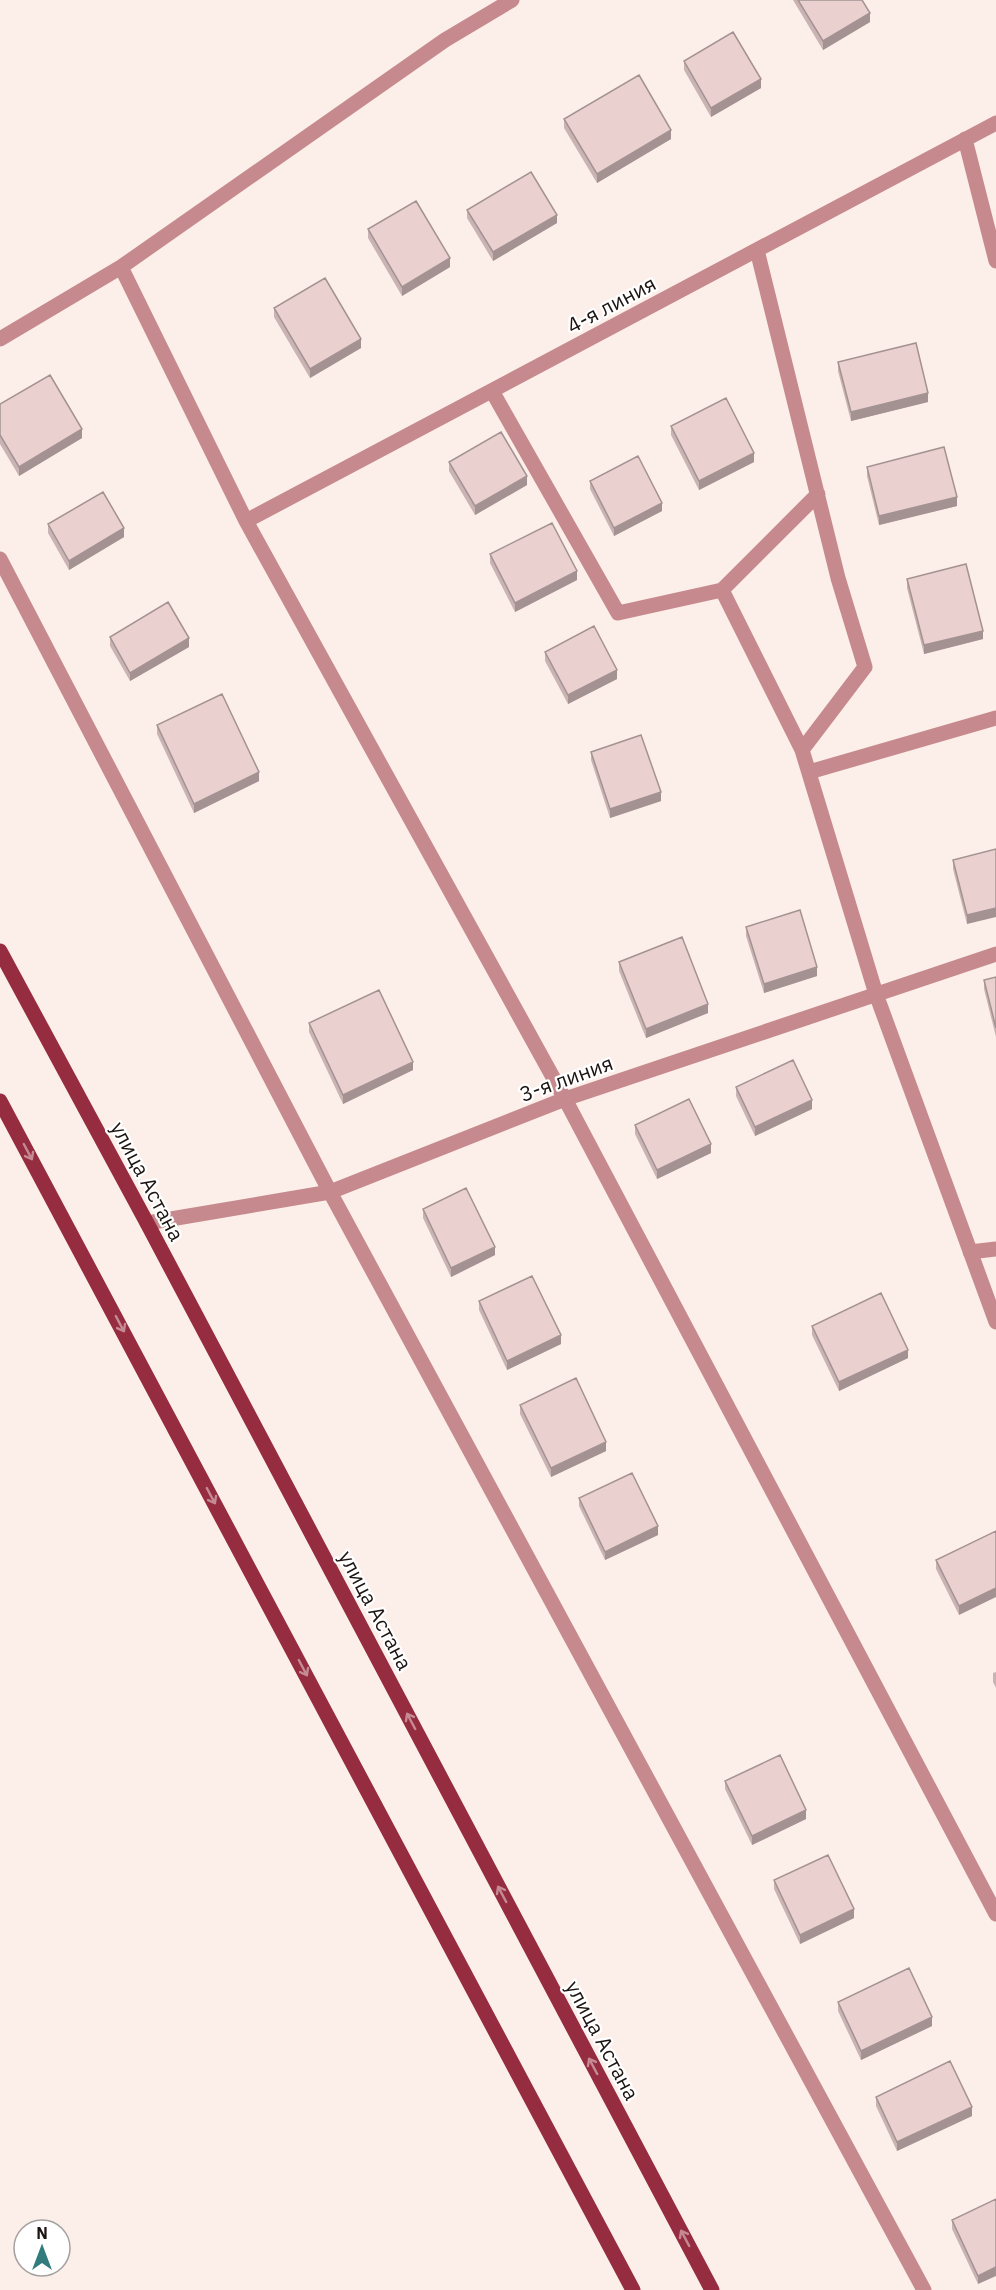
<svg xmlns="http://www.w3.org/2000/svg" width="996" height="2290" font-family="'IBM Plex Sans',sans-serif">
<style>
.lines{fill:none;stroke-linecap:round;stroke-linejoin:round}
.minor{stroke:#c68a8e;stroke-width:15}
.major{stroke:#962c3f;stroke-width:15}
.wall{fill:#c9b4b3}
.shaded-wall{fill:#a49292}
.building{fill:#ead1d0;stroke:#a49292;stroke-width:1.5}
.oneway{stroke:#c58b95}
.labels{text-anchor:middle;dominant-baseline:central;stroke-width:4.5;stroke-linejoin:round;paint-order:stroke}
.street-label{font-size:21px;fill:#1c1411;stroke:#fff}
</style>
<rect width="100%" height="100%" fill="#fceee9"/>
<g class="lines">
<path class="minor" d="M965 139 996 261
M121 267 246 521 565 1099 996 1914
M0 339 121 267 445 40 512 0
M492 391 618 613 722 590 802 750 865 667 838 578 757 250
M246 521 996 123
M0 559 330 1192 924 2290
M722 590 818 494
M802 750 876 994 996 1322
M809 772 996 718
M147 1223 330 1192 565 1099 996 954
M970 1252 996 1249"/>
<path class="major" d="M0 951 147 1223 712 2290
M0 1101 633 2290"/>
</g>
<path class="wall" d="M793 0H862L870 22 823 50Z
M684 61 761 88 711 117 684 70Z
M564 119 671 139 597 183 564 128Z
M467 210 557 223 493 261 467 218Z
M368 229 450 267 402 296 368 238Z
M274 308 361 348 310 378 274 317Z
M838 362 928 402 851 421 838 371Z
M0 404 82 438 19 476 0 444Z
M671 426 754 462 699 490 671 435Z
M449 462 527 485 475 515 449 471Z
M867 467 957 506 879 525 867 476Z
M590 481 662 511 614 536 590 489Z
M48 524 124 537 69 570 48 533Z
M490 554 577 580 515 612 490 563Z
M907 579 983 639 924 654 907 588Z
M110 637 189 647 130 681 110 646Z
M545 652 617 679 568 704 545 661Z
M157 725 259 781 194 813 157 734Z
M591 752 661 801 610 818 591 760Z
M996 849 967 924 953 869V860Z
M746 927 817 976 764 993 746 936Z
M619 962 708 1013 646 1038 619 971Z
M996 977V1037L984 989V980Z
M309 1023 413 1070 343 1104 309 1032Z
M736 1087 812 1109 755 1136 736 1096Z
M635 1125 711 1153 657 1179 635 1134Z
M423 1209 495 1255 451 1277 423 1218Z
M479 1301 561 1344 507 1370 479 1310Z
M812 1326 908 1358 839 1391 812 1335Z
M520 1405 606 1451 551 1477 520 1414Z
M579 1498 658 1535 605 1560 579 1506Z
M996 1531 959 1615 936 1569V1560Z
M996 1672V1688L993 1682V1673Z
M725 1781 806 1819 752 1845 725 1789Z
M774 1880 854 1918 800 1944 774 1889Z
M838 2002 932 2026 861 2060 838 2011Z
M876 2097 972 2116 897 2151 876 2106Z
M996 2199 978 2284 952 2229V2220Z"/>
<path class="shaded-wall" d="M870 13V22L823 50V41Z
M761 79V88L711 117V108Z
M671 130V139L597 183V174Z
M557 215V223L493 261V252Z
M450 258V267L402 296V287Z
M361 339V348L310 378V369Z
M928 393V402L851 421V412Z
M82 429V438L19 476V467Z
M754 453V462L699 490V481Z
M527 476V485L475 515V506Z
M957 497V506L879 525V516Z
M662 503V511L614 536V528Z
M124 528V537L69 570V561Z
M577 571V580L515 612V603Z
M983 631V639L924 654V645Z
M189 638V647L130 681V673Z
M617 670V679L568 704V695Z
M259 772V781L194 813V804Z
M661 792V801L610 818V809Z
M996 908V917L967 924V915Z
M817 967V976L764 993V984Z
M708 1004V1013L646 1038V1029Z
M413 1062V1070L343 1104V1095Z
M812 1100V1109L755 1136V1127Z
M711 1144V1153L657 1179V1170Z
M495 1247V1255L451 1277V1268Z
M561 1335V1344L507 1370V1361Z
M908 1350V1358L839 1391V1382Z
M606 1442V1451L551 1477V1468Z
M658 1526V1535L605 1560V1552Z
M996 1588V1597L959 1615V1606Z
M806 1810V1819L752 1845V1836Z
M854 1909V1918L800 1944V1935Z
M932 2017V2026L861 2060V2051Z
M972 2107V2116L897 2151V2142Z
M996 2267V2276L978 2284V2276Z"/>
<path class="building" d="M798 0H862L870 13 823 41Z
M733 32 761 79 711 108 684 61Z
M639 75 671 130 597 174 564 119Z
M531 172 557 215 493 252 467 210Z
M416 201 450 258 402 287 368 229Z
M325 278 361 339 310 369 274 308Z
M916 343 928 393 851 412 838 362Z
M50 375 82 429 19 467 0 435V404Z
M726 398 754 453 699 481 671 426Z
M501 432 527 476 475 506 449 462Z
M944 447 957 497 879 516 867 467Z
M638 456 662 503 614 528 590 481Z
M103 492 124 528 69 561 48 524Z
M552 523 577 571 515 603 490 554Z
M966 564 983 631 924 645 907 579Z
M168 602 189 638 130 673 110 637Z
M594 626 617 670 568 695 545 652Z
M222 694 259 772 194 804 157 725Z
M641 735 661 792 610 809 591 752Z
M996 849V908L967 915 953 860Z
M800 910 817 967 764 984 746 927Z
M682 937 708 1004 646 1029 619 962Z
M996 977V1028L984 980Z
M379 990 413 1062 343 1095 309 1023Z
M793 1060 812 1100 755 1127 736 1087Z
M689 1099 711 1144 657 1170 635 1125Z
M466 1188 495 1247 451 1268 423 1209Z
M532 1276 561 1335 507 1361 479 1301Z
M881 1293 908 1350 839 1382 812 1326Z
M576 1378 606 1442 551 1468 520 1405Z
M632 1473 658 1526 605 1552 579 1498Z
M996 1531V1588L959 1606 936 1560Z
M780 1755 806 1810 752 1836 725 1781Z
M828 1855 854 1909 800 1935 774 1880Z
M909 1968 932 2017 861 2051 838 2002Z
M950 2061 972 2107 897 2142 876 2097Z
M996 2199V2267L978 2276 952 2220Z"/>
<defs><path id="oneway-shaft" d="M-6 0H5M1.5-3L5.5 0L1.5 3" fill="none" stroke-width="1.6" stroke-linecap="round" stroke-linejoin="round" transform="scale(1.5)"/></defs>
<g class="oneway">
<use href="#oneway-shaft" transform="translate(28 1152) rotate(62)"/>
<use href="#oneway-shaft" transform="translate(120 1324) rotate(62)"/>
<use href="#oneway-shaft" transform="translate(211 1496) rotate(62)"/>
<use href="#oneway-shaft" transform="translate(303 1668) rotate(62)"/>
<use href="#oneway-shaft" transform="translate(411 1721) rotate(-118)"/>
<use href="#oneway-shaft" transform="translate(502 1894) rotate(-118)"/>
<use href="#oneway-shaft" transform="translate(593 2066) rotate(-118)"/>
<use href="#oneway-shaft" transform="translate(685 2238) rotate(-118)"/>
</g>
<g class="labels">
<g class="street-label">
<text transform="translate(611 304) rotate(-28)">4-я линия</text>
<text transform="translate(566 1078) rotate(-20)">3-я линия</text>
<text transform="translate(148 1181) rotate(62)">улица Астана</text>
<text transform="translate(376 1610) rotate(62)">улица Астана</text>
<text transform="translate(603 2040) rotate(62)">улица Астана</text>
</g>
</g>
<g transform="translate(42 2248)"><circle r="28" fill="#ffffff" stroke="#a4a1a0" stroke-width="1.5"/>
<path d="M0-4.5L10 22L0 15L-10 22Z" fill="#337c7e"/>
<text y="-9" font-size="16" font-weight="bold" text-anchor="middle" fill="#1c1411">N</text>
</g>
</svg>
